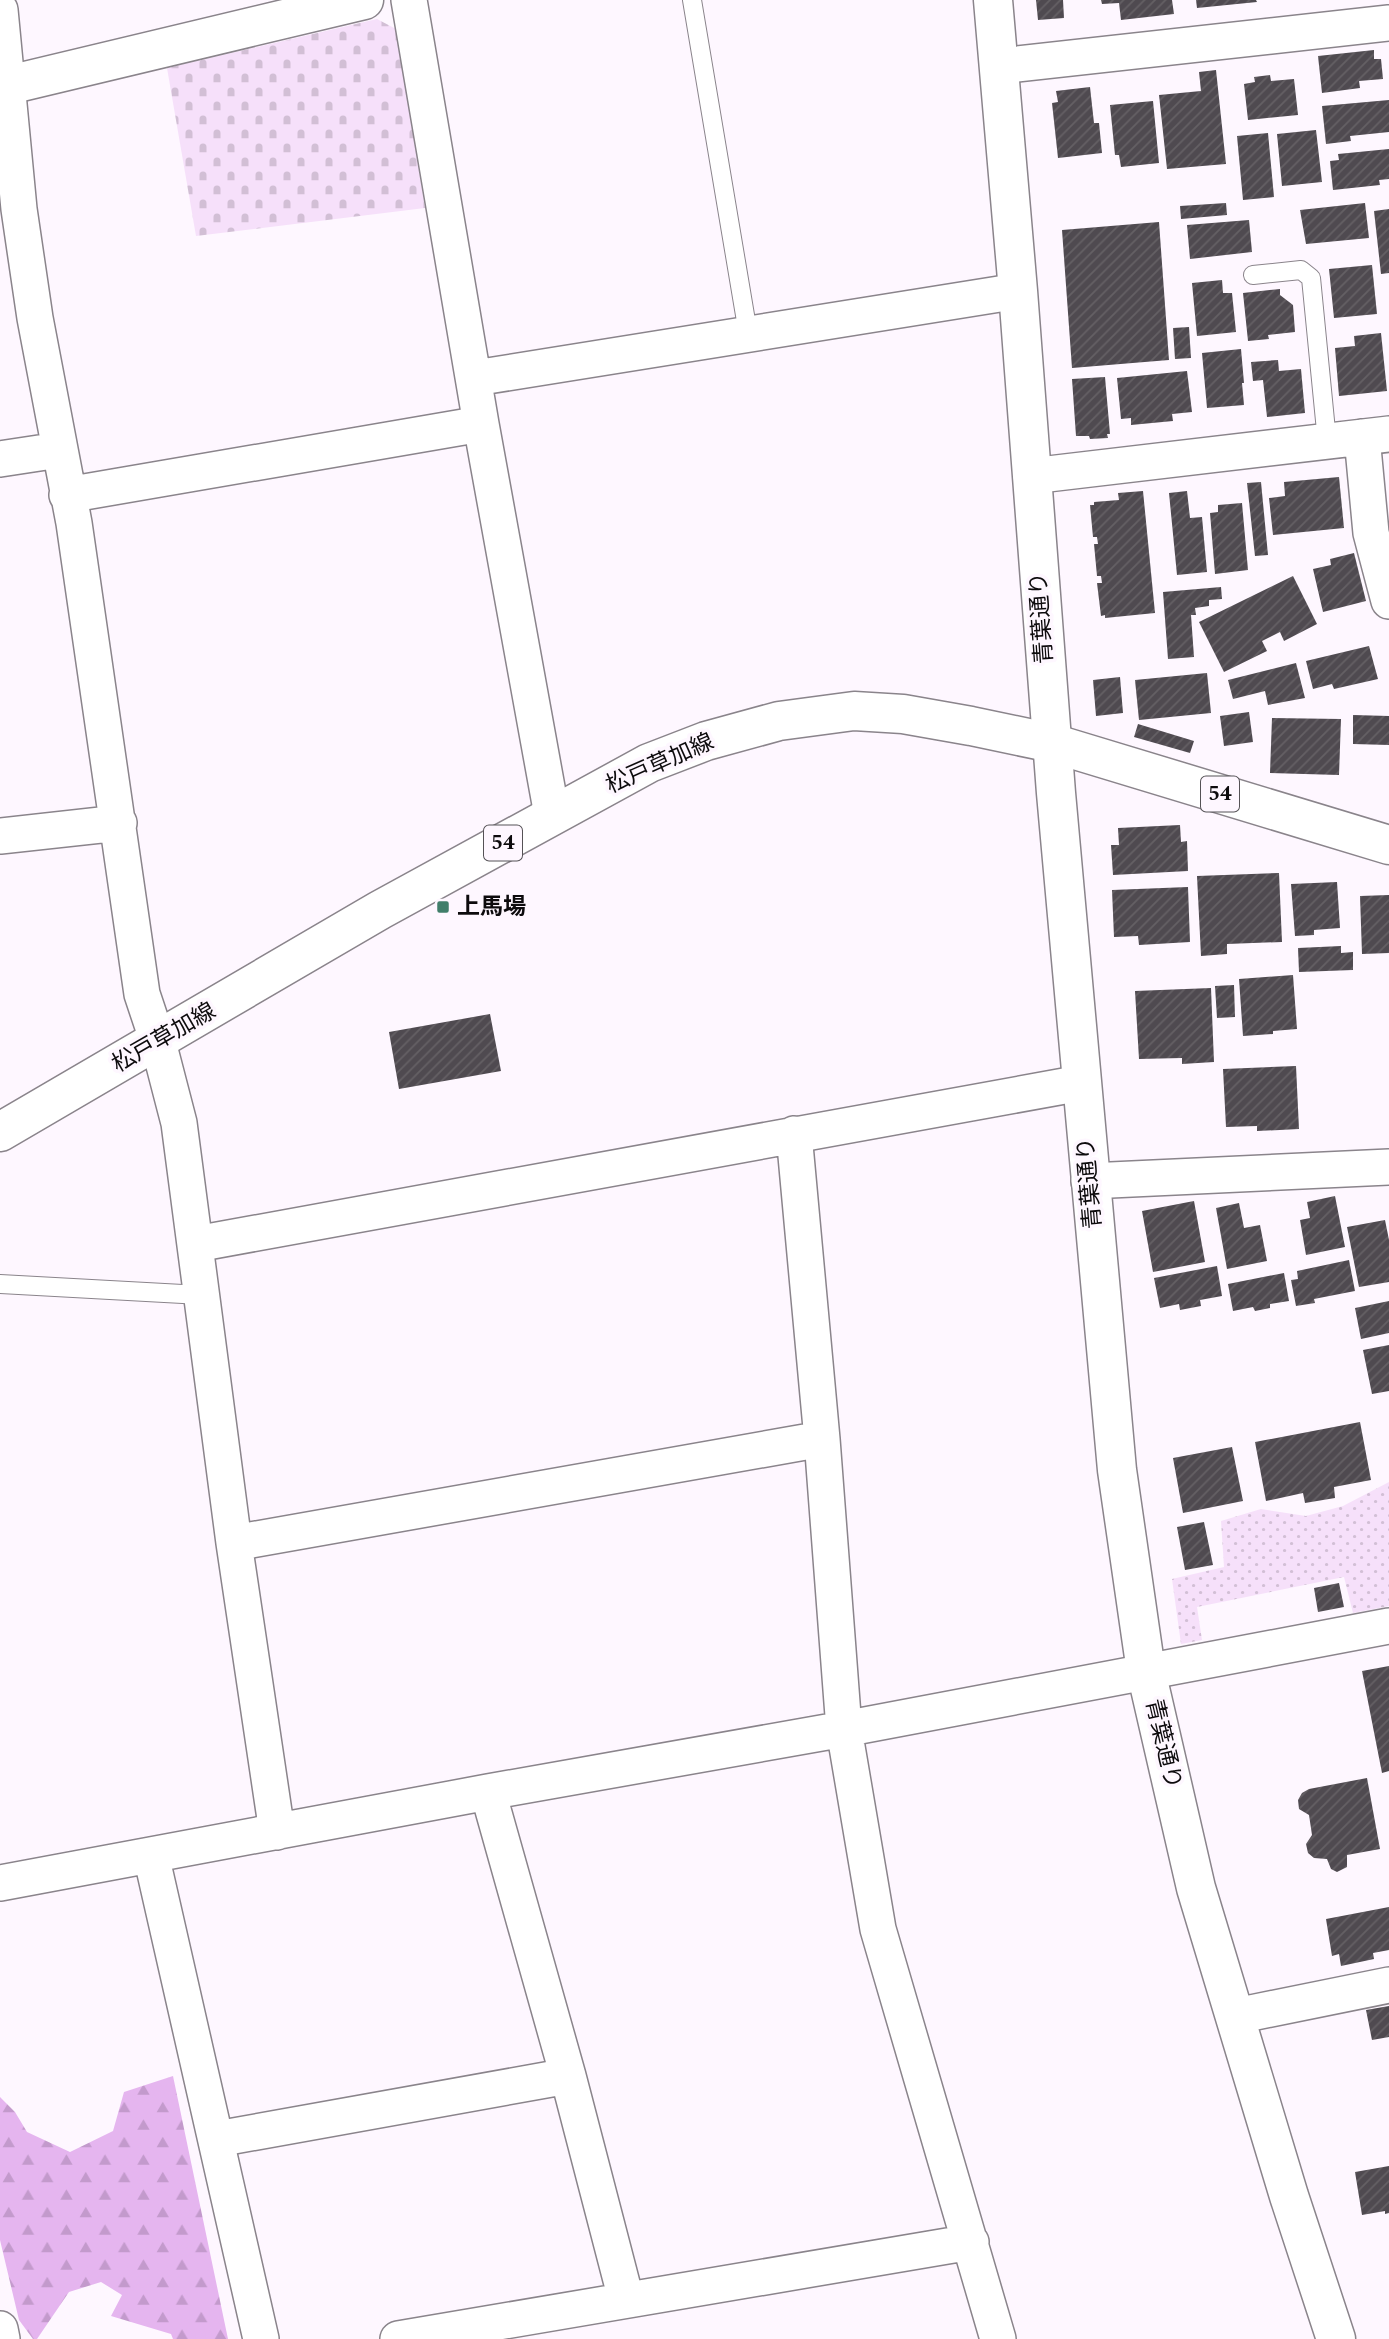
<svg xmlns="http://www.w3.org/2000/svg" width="1389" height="2339" font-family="Spectral,'Noto Sans JP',serif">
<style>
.grass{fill:url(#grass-dots)}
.forest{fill:url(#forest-firs)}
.cemetery{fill:url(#cemetery-stones)}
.building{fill:url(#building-hatch)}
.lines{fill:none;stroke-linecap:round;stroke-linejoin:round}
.lane-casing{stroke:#8a848b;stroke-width:20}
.street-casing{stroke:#8a848b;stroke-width:38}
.secondary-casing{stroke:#8a848b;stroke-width:41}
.primary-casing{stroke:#8a848b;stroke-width:41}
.lane{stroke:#fff;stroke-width:18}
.street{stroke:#fff;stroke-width:35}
.secondary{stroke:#fff;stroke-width:38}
.primary{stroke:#fff;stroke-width:38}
.poi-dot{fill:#407e6a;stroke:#fef7ff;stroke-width:2.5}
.labels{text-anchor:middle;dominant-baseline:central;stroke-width:7;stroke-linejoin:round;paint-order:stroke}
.shield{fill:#fef7ff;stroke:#555256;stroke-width:2}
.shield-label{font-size:21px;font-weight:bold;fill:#0d0b0d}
.street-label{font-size:23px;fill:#0d0b0d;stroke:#fef7ff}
.poi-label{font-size:23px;font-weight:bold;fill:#0d0b0d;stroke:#fef7ff;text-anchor:start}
</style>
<defs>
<pattern id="grass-dots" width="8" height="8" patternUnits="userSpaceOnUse" patternTransform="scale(1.75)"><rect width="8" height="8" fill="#f6e0fa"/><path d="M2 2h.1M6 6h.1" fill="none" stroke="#d2bfd5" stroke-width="1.8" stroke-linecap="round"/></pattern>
<pattern id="forest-firs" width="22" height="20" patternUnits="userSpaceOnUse" patternTransform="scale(1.75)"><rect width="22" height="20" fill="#e5b5ef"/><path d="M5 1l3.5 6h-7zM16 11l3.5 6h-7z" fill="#c39acc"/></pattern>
<pattern id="cemetery-stones" width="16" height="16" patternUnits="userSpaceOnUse" patternTransform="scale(1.75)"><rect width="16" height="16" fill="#f6e0fa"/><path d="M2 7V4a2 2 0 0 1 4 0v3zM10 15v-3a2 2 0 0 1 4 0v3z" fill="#d2bfd5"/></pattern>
<pattern id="building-hatch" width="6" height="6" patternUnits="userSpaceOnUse" patternTransform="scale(1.75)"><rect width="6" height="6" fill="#4f4a50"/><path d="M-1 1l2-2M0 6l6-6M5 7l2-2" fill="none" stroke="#646064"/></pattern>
</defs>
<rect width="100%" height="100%" fill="#fef7ff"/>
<path class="grass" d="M1389 1482V1606L1353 1613 1344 1577 1197 1607 1202 1640 1181 1644 1172 1579 1224 1567 1221 1521 1261 1509 1306 1516 1343 1506Z"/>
<path class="forest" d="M173 2076 228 2339H173L171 2334 111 2316 122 2295 101 2282 69 2292 37 2339H33L19 2320 0 2240V2097L15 2112 27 2132 70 2152 113 2131 124 2092Z"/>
<path class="cemetery" d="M377 19 396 29 425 208 196 236 167 68Z"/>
<path class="building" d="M1036 0H1063L1064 18 1038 20Z
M1101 0H1172L1174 14 1121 20 1119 3 1102 4Z
M1196 0H1256L1257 2 1197 8Z
M1374 50V59H1381L1383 79 1359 81 1360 88 1322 93 1318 56Z
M1216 70 1226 164 1167 169 1159 95 1201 91 1199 72Z
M1270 75 1271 81 1294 79 1298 115 1248 120 1244 84 1255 82 1254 77Z
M1090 87 1094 123H1099L1102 153 1058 158 1052 103 1058 102 1056 91Z
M1389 100V132L1350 136 1351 141 1326 144 1322 106Z
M1153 101 1159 163 1121 167 1119 155H1115L1110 105Z
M1316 130 1322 182 1282 186 1277 134Z
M1268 133 1274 197 1243 200 1237 136Z
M1389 149V179L1379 180 1380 185 1333 190 1330 161 1339 160 1338 154Z
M1226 203 1227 215 1181 219 1180 206Z
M1365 203 1369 238 1306 244 1300 210Z
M1389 209V273L1381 274 1374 211Z
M1249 220 1252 252 1190 259 1187 225Z
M1159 222 1169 360 1072 368 1062 230Z
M1372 265 1377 314 1334 318 1329 269Z
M1222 280 1223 293H1232L1236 332 1197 336 1192 283Z
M1280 289V295L1293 305 1295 332 1268 335 1269 339 1248 341 1243 293Z
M1189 327 1191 358 1175 359 1173 328Z
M1381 333 1387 391 1339 396 1335 348 1355 346 1354 336Z
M1241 349 1244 383H1242L1244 405 1207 408 1202 353Z
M1278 360 1279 371 1301 369 1305 413 1267 417 1263 380 1253 381 1251 362Z
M1187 371 1192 412 1172 414 1173 421 1131 425V418L1121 419 1117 378Z
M1105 377 1110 434H1107L1108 438 1090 439 1089 436H1076L1072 379Z
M1339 477 1344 528 1273 535 1269 498 1285 496 1284 482Z
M1261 482 1268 555 1255 556 1247 483Z
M1143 491 1155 613 1105 618V615L1101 616 1097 583H1102L1101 576H1097L1094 544H1098L1097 537H1093L1090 505H1094V502L1119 500 1118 493Z
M1187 491 1190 518 1202 517 1207 572 1177 575 1169 493Z
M1242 503 1248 570 1215 574 1210 513 1218 512V505Z
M1354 553 1366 601 1323 612 1313 569 1331 565 1330 559Z
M1293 576 1317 624 1284 641 1280 632 1262 641 1267 651 1224 672 1199 622Z
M1221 587 1222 599 1209 600V606L1195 608 1196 615H1191L1194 657 1168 659 1163 592Z
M1369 646 1378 679 1334 689 1332 684 1313 689 1306 661Z
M1296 663 1305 698 1268 705 1265 691 1233 699 1228 680Z
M1207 673 1211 713 1139 720 1135 680Z
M1120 677 1123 713 1096 716 1093 680Z
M1249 712 1253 742 1224 746 1220 716Z
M1353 715 1389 716V745L1353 744Z
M1272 718 1341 719 1339 775 1270 773Z
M1138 724 1194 741 1190 753 1134 737Z
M1180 825 1181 842 1187 841 1188 871 1113 875 1111 845H1119L1118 828Z
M1279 873 1282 942 1227 944V954L1201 956 1197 876Z
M1337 882 1340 928 1314 930V935L1295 936 1291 884Z
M1188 887 1190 942 1139 945 1138 936 1114 937 1112 890Z
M1389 895V953L1362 954 1360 896Z
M1341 946V953L1353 952V970L1299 972 1298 948Z
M1293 975 1297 1029 1273 1031V1034L1243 1036 1239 979Z
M1234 985 1235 1017 1217 1018 1215 986Z
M1211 988 1214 1062 1182 1064V1058L1139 1059 1135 991Z
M490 1014 501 1071 399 1089 389 1032Z
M1296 1066 1299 1129 1257 1131V1126L1226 1127 1223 1069Z
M1335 1196 1345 1247 1306 1255 1300 1220 1310 1218 1307 1202Z
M1194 1201 1205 1262 1153 1272 1142 1211Z
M1239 1203 1244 1228 1260 1225 1267 1261 1227 1269 1216 1208Z
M1385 1220 1389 1240V1282L1359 1287 1347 1227Z
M1349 1260 1355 1291 1314 1299 1315 1303 1296 1306 1291 1280 1298 1279 1297 1271Z
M1217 1266 1222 1296 1200 1300 1201 1306 1180 1310 1179 1304 1160 1308 1154 1278Z
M1284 1273 1289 1301 1270 1304V1308L1255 1311 1253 1307 1233 1311 1228 1284Z
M1389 1301V1333L1361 1339 1355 1308Z
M1389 1345V1391L1372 1394 1363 1350Z
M1360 1422 1371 1480 1334 1487 1335 1498 1305 1503 1303 1493 1266 1501 1255 1442Z
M1232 1447 1243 1501 1183 1513 1173 1458Z
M1204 1522 1213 1565 1185 1570 1177 1527Z
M1339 1583 1344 1607 1318 1612 1314 1588Z
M1389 1666V1771L1382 1773 1362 1671Z
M1367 1778 1380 1849 1347 1855V1867L1337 1872 1331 1869 1327 1859 1314 1858 1308 1853 1306 1844 1312 1835 1309 1815 1299 1809 1298 1800 1302 1793 1309 1789Z
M1389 1907V1950L1373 1953 1374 1959 1341 1966 1339 1954 1332 1956 1326 1919Z
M1389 2006V2037L1372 2040 1366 2010Z
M1389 2166V2213L1385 2214V2211L1362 2215 1355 2172Z"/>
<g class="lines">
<defs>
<path id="lane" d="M692 0 748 333
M1253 275 1301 270 1311 278 1327 441
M0 1284 201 1295"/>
<path id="street" d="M409 0 481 424 552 815
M0 10 19 209 35 318 74 523 142 994 158 1042 179 1123 234 1543 277 1832
M1000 66 1389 23
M475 378 1018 291
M1362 437 1371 533 1389 601
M0 459 59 450
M1031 476 1389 434
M67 495 481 424
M0 836 119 823
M794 1134 822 1439 844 1729 878 1929 998 2339
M1089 1181 1389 1167
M196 1244 1081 1083
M234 1543 822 1439
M488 1792 568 2076 626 2299
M151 1855 261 2339
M0 1883 488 1792 844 1729 1389 1626
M1236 2016 1389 1985
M217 2139 568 2076
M0 2329 2 2339
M398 2339 971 2242"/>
<path id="secondary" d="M993 0 1018 291 1056 793 1117 1470 1146 1671 1196 1888 1289 2196 1336 2339
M0 87 364 0"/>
<path id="primary" d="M0 1132 380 910 649 763 706 741 779 721 854 711 903 714 971 726 1052 743 1389 845"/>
</defs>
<use href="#lane" class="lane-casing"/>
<use href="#street" class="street-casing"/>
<use href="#secondary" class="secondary-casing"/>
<use href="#primary" class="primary-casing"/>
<use href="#lane" class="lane"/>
<use href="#street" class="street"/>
<use href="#secondary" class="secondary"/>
<use href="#primary" class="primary"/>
</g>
<rect class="poi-dot" x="436" y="900" width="14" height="14" rx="3.5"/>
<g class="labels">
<g class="shield">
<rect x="1201" y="776.5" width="38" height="35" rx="5"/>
<rect x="484" y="825.5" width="38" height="35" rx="5"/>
</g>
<g class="shield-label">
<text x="1220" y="794">54</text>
<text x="503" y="843">54</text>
</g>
<g class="street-label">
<text transform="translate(1042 618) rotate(-94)">青葉通り</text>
<text transform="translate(660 764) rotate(-24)">松戸草加線</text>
<text transform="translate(164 1038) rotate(-30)">松戸草加線</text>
<text transform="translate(1090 1183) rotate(-95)">青葉通り</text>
<text transform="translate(1163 1744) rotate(77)">青葉通り</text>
</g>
<g class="poi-label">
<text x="457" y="907">上馬場</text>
</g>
</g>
</svg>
